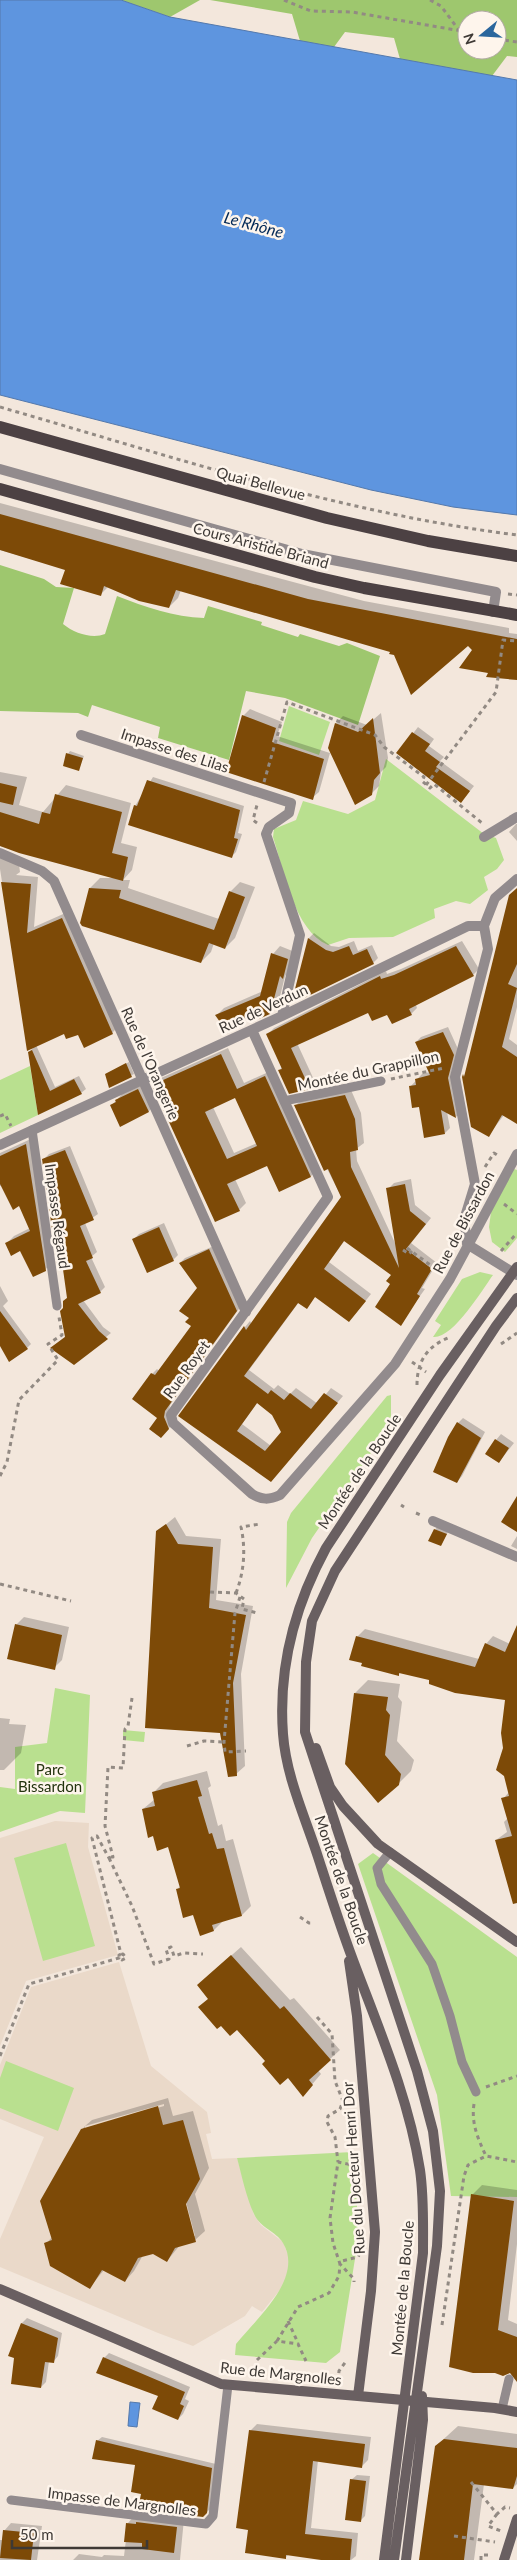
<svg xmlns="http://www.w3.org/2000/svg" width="517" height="2560" font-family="Lato,sans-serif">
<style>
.built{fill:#ead9c9}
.green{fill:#b9e08f}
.forest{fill:#9ec76e;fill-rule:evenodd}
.water{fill:#5e95df;stroke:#5479ac}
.shadow{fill:#0003;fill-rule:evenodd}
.building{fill:#7d4a07;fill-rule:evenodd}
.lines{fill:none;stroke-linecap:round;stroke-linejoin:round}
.path{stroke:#928a83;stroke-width:3;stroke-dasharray:4 4;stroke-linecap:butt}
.lane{stroke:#928b8d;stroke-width:9}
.street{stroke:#928b8d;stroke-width:10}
.secondary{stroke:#695f61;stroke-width:10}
.primary{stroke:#4c4143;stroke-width:12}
.labels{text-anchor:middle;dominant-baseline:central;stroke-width:5;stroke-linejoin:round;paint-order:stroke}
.street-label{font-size:15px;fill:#3e3935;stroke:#fef5ec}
.park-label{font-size:15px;fill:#23330e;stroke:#fef5ec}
.water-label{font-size:16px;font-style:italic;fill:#032957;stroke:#fef5ec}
</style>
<rect width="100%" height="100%" fill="#f3e7dc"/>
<path class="built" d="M55 1821 89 1823 88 1847 118 1955 26 1981 0 2046V1838Z
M119 1962 151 2066 207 2112 211 2133 206 2134 212 2159 237 2158 254 2215 261 2225 283 2242 288 2255 290 2267 284 2285 262 2312 252 2306 245 2316 193 2346 158 2333 0 2267V2239L44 2137 0 2119V2065L31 1987Z"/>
<path class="green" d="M289 706 330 722 319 755 279 741Z
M386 759 484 834 496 838 504 860 497 869 484 877 488 890 470 904 456 901 434 909 435 918 393 937 349 938 328 945C294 930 284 871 273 837L274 829 296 820 303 801 348 814 375 800Z
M30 1066 38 1115 0 1133V1080Z
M514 1169 517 1170V1238L505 1252 492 1242 489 1227 491 1212Z
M480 1272 493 1275C482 1290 453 1339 433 1337L441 1325 435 1321 462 1279Z
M391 1395V1424L312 1538 286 1588 287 1522 291 1513 387 1396Z
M55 1688 90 1695 85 1813 60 1811 0 1832V1787L15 1789V1747L47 1743Z
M123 1730 145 1732 144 1742 123 1740Z
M66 1843 95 1946 43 1961 14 1858Z
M373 1853 517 1957V2197L451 2196 437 2095 358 1864Z
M6 2061 74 2088 58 2131 0 2108V2078Z
M353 2152 359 2234 340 2352 326 2363 235 2355 236 2344C257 2318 304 2278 283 2243 276 2231 260 2228 254 2214 246 2197 242 2176 237 2158Z"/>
<path class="forest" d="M121 0H200L170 17Z
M210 0H517V57L507 56 492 76 400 59 394 38 345 32 334 47 300 41 292 14ZM467 20H497V50H467Z
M0 565 44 579 56 587 74 588 63 624C75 634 93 639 105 634L117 596C145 607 174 617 204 618L208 606 262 622 261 625 298 637 300 634 339 646 347 643 380 656 358 725 285 698 246 691 229 760 158 738 160 727 92 705 88 717 78 713 0 711Z"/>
<path class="water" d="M0 0H121L170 17 517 80V515L453 507 371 490 0 395Z
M130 2402 140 2403 137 2427 128 2426Z"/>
<path class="shadow" d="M0 503 364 601 509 628V633L517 634V679L489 672 468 645 395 654 391 651 181 590 178 598 169 607 109 586 101 594 66 569 0 550Z
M250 709 282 722 277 736 330 753 319 792 312 798 243 716Z
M381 713 388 758 386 767 381 772 379 786 371 794 336 723 343 716 367 725Z
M418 727 434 739 429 746 444 757 440 761 474 786 466 796 398 753Z
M70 751 84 756 79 769 68 754Z
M0 772 27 777 19 805 43 812 66 785 131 803 121 843 137 847 132 870 123 880H130L128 888 219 919 230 892 240 882 255 887 235 938 225 948 214 943 211 952 201 962 90 888 100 878H115L0 846Z
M153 777 244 806 238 833 242 834 236 852 232 856 135 806Z
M516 824H517V841L509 832Z
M18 857 20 872 16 875 38 877 34 927 70 911 120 1025 112 1033 65 1032 36 1045 55 1087 79 1076 86 1089 81 1093 39 1113 29 1052 35 1046 28 1049 0 869V858Z
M517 889V1007L509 1039 517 1045V1123L504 1115 488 1136 463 1077 467 1072Z
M314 933 331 946 339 947 354 941 358 951 372 945 378 958 373 963 296 989 309 938Z
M462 941 479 969 473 975 416 1005 417 1008 411 1014 369 1011 297 1043 315 1082 309 1088 279 1071 282 1067 268 1034 274 1028 386 971 387 974 401 969Z
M280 946 295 952 291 970 285 976 278 1005 269 1013 217 1015 224 1008 263 991 273 954Z
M448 1027 458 1049 460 1112 456 1117 447 1112 450 1128 445 1133 420 1106 410 1087 422 1074 430 1072 416 1042 421 1037Z
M228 1048 244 1083 273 1070 318 1169 311 1176 280 1191 268 1165 235 1179 246 1203 239 1210 154 1085 161 1078ZM236 1096 257 1143 234 1153 213 1107Z
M129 1062 134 1074 110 1086 106 1074Z
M145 1083 156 1104 149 1111 120 1125 112 1105 123 1093Z
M351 1090 361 1113 364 1143 356 1149 357 1161 395 1243 388 1189 394 1183 411 1179 415 1205 431 1218 411 1243 437 1263 422 1288 425 1289 400 1324 392 1284 393 1275 345 1240 329 1262 371 1294 355 1314 316 1296 306 1307 299 1302 249 1370 274 1389 278 1385 290 1394 296 1388 318 1404 331 1388 343 1396 276 1475 180 1416 245 1327 250 1321 252 1325 342 1198 295 1106 301 1100ZM258 1402 273 1414 282 1433 271 1446 242 1424Z
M33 1138 52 1262 45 1270 21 1250 7 1243 14 1236 30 1228 20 1205 2 1185 0 1186V1153Z
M70 1146 98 1214 85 1223 97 1252 91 1257 105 1287 100 1292 83 1300 103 1327 111 1333 74 1363 52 1347 66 1336 64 1301 68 1297 44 1159 49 1154Z
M164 1223 178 1255 173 1260 134 1239 139 1234Z
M214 1246 241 1306 170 1405 169 1411 173 1423 166 1432 159 1418 133 1399 152 1374 157 1369 159 1371 193 1325 191 1317 198 1288 180 1263 185 1258Z
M0 1286 8 1301 3 1306 31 1344 27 1348 0 1343Z
M463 1418 485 1432 462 1476 457 1482 458 1423Z
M501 1434 514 1443 499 1462 496 1440Z
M175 1517 186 1536 221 1539 216 1600 253 1606 241 1674 245 1766 236 1774 158 1531Z
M437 1527 448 1532 441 1544 435 1530Z
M517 1536V1549L511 1546Z
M24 1617 69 1627 62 1660 54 1668 16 1625Z
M517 1626V1894L496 1840 507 1832 504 1822 508 1818 503 1799 509 1792 505 1748 507 1699 401 1672 398 1675 357 1637 365 1629 479 1659 486 1644 493 1636 510 1644Z
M368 1680 400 1684 398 1697 402 1702 397 1741 414 1760 411 1771 398 1784 355 1693Z
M0 1718 10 1719 9 1724 26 1725 21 1753 4 1770H0Z
M207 1771 211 1786 208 1788 218 1826 222 1824 226 1841 233 1839 251 1906 242 1915 223 1921 214 1930 201 1934 194 1914 177 1890 180 1886 169 1846 143 1809 155 1799 154 1792 163 1783Z
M241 1947 290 2000 294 1998 340 2050 318 2070 321 2074 303 2095 288 2076 266 2061 237 2028 221 2024 200 2007 209 1998 208 1976Z
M168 2098 173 2116 193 2111 209 2168 195 2194 205 2231 195 2240 180 2245 167 2261 153 2252 143 2255 134 2271 125 2281 104 2270 90 2287 46 2244 52 2237 82 2130 85 2126V2129L164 2106V2104L85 2126 92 2120ZM183 2198H185L195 2236H193Z
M482 2185 517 2190V2244L508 2320 517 2324V2380L511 2372 503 2375 472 2195Z
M27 2318 62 2333 58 2356 53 2362 49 2361 46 2382 41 2387 22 2323Z
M109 2353 190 2387 185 2399 189 2401 183 2414 178 2419 159 2395 104 2358Z
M257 2424 371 2437 368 2460 362 2466 318 2460 311 2528 358 2533 356 2556 351 2560H331L289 2554 285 2558 249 2529 251 2430Z
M458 2426 517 2434V2484L513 2488 484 2484 474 2560H421L436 2446Z
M102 2437 216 2464 211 2508 203 2516 142 2492 136 2464 97 2441Z
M357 2475 370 2476 365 2516 360 2521 351 2480Z
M135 2515 184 2519 180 2560H73L79 2554 102 2557 104 2555 124 2556 128 2523Z
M11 2523 42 2526 37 2560H0V2540H2L4 2531Z"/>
<path class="building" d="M0 514 308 599 517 639V680L486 677 488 673 459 668 472 650 468 646 411 695 394 655 389 654 390 652 176 590 169 608 139 601 104 586 101 596 60 584 65 570 0 550Z
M242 715 276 728 272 742 324 759 313 800 226 772Z
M373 718 380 773 374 780 372 795 355 805 328 748 335 723 358 732Z
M412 732 430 744 425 751 440 762 436 767 470 791 461 803 396 753Z
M66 753 83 758 79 771 63 766Z
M147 780 240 810 234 838 238 839 232 858 128 825 134 805 137 806Z
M0 783 17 787 13 805 0 802Z
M55 794 122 812 112 853 128 857 123 881 19 853 0 846V812L39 824 42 812 50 814Z
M1 882 31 884 27 933 62 918 113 1034 84 1048 78 1035 66 1039 64 1034 27 1051Z
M89 888 121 890 119 898 214 930 229 891 245 897 225 949 209 943 201 963 82 926 80 923Z
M517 888V964L508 984 517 988 502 1047 517 1057V1124L502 1115 489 1137 471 1127 462 1077 463 1074 464 1077 509 895Z
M308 938 326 950 333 952 349 946 353 955 367 949 374 964 304 998 295 989Z
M456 946 474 976 409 1009 412 1015 392 1024 387 1015 372 1021 368 1013 291 1048 310 1089 289 1094 278 1070 282 1069 266 1034 380 976 381 979 394 975Z
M271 953 288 959 283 979 280 976 270 1014 259 1019 255 1014 225 1029 215 1015 260 996Z
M443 1032 454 1055 448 1078 456 1118 441 1110 445 1134 424 1138 419 1107 412 1108 409 1086 416 1085 415 1079 430 1075 415 1042Z
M32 1050 50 1091 74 1079 82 1094 38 1115 28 1052Z
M221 1054 237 1089 265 1076 311 1177 279 1192 267 1166 227 1184 240 1211 215 1222 152 1085ZM235 1098 257 1146 227 1159 205 1112Z
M126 1063 132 1077 109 1088 105 1074Z
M138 1089 149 1112 120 1127 110 1105 116 1102 115 1100Z
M345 1095 355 1119 358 1150 350 1152 351 1167 399 1268 386 1188 405 1184 410 1211 426 1224 406 1249 432 1269 417 1294 420 1296 401 1326 375 1307 390 1284 386 1281 391 1275 344 1241 324 1269 366 1301 349 1322 315 1297 307 1309 298 1303 244 1376 268 1394 271 1390 284 1400 290 1393 311 1409 324 1393 338 1403 271 1482 178 1416 244 1326 246 1330 341 1197 328 1169 324 1171 294 1105ZM257 1403 272 1415 281 1432 265 1451 237 1431Z
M26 1144 46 1271 33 1277 20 1251 11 1256 5 1243 30 1231 19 1206 13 1210 0 1184V1156Z
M65 1150 94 1220 80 1226 93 1258 86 1261 101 1293 78 1304 99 1331 108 1339 74 1365 50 1348 65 1337 60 1311 63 1308V1301L67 1298 62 1262 57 1264 42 1159Z
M159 1227 174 1261 147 1273 132 1239Z
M209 1249 237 1311 165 1411 164 1417 169 1429 161 1438 149 1429 157 1418 132 1399 151 1373 155 1375 191 1326 185 1322 189 1318 179 1311 197 1288 179 1263Z
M0 1311 28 1349 9 1362 0 1346Z
M457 1422 481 1438 457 1483 433 1472 448 1437Z
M495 1439 509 1448 499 1463 485 1454Z
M517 1496V1532L501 1522Z
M166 1524 178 1544 213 1547 209 1608 246 1615 233 1683 237 1776 228 1777 220 1733 145 1728 156 1531Z
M434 1529 447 1534 441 1546 428 1541Z
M15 1624 62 1635 55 1670 7 1659Z
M517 1625V1903L513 1904 495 1840 512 1836 501 1798 509 1796 504 1776 496 1770 503 1748 501 1733 505 1700 455 1693 429 1684V1680L399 1673V1676L361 1666 362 1663 349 1660 356 1636 475 1667 485 1643 505 1652Z
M354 1693 388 1697 386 1710 390 1715 385 1755 401 1774 399 1785 378 1803 345 1764Z
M197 1780 202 1796 198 1797 209 1834 212 1833 217 1849 224 1848 242 1916 212 1925 214 1931 200 1936 193 1915 183 1918 176 1889 180 1888 168 1847 157 1851 153 1836 148 1838 142 1809 155 1806 152 1792Z
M231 1955 280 2009 284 2006 331 2060 309 2080 313 2085 303 2097 288 2078 280 2085 262 2064 265 2061 237 2030 230 2036 221 2026 217 2029 198 2007 208 1999 197 1985Z
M158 2106 163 2125 183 2120 200 2179 186 2204 196 2242 175 2248 167 2262 153 2254 138 2258 125 2282 102 2270 90 2289 50 2266 44 2243 52 2240 40 2201 81 2129Z
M471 2194 514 2201 498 2330 517 2337V2382L510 2373 503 2376 495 2373H473L449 2367Z
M21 2323 58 2338 54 2363 45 2362 41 2388 11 2384 14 2358 8 2356Z
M103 2357 185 2392 180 2404 184 2406 178 2420 152 2409 158 2396 96 2373Z
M249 2430 365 2444 362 2468 313 2461 305 2534 352 2539 350 2560H321L286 2555V2559L245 2553 248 2530 236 2528Z
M444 2439 517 2448V2476L513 2489 473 2484 464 2560H419L435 2446Z
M96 2440 212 2468 207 2513 203 2517 138 2509 141 2494 131 2492 135 2465 92 2459Z
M350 2479 366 2481 361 2522 345 2520Z
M136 2522 177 2527 174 2553 142 2549V2543L124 2542 126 2523 136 2524Z
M3 2530 34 2533 31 2560 0 2558Z"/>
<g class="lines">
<path class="path" d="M284 0 311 11 352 12 467 32
M430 0 441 6 458 29
M497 39 517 42
M0 407C170 456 341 513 517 535
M508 594 517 595
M264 782 287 702 375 735 384 747 424 777 422 781 430 788 434 784 482 823
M426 785 496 692 503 640 517 641
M257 823 253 820 257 805
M391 1079 444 1068
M0 1116 5 1114 11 1126
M485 1167 494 1153 500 1157
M504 1204 517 1214
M407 1248 437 1270 436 1272
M403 1250 409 1254 412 1251
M501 1251 517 1233
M501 1344 517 1333
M412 1362 426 1372
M417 1385C417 1360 428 1346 450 1337
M0 1476 7 1462 19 1400 58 1360 48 1344 62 1335 59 1317
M401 1505 404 1507
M416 1513 423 1516
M0 1584 71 1601
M210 1592 236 1593 244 1599 242 1609 257 1613
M236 1593C244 1572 246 1550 241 1527L260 1524
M240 1597 235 1613 224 1742 225 1752 246 1751
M187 1746 204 1741 224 1742
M111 1857H113L105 1826 108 1767 123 1768 125 1729 128 1726 132 1698
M109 1858 132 1906 154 1964 169 1959 166 1949 171 1947 174 1956 184 1953 203 1954
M300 1917 309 1923H314
M317 2017 332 2034 335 2081 343 2101 340 2109 328 2116 327 2122 335 2137 338 2162
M0 2056 29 1984 119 1958 120 1955 123 1954 126 1958 122 1960 120 1959C119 1957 119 1957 119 1955L121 1954 92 1838 97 1836 109 1858 111 1857
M486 2087 517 2076
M474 2104C471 2123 478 2139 486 2156
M357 2166 338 2162 330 2218 333 2243 340 2264 342 2261 358 2257 359 2255
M288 2321 298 2343
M442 2325 464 2176 468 2165 486 2156 517 2162
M277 2341 298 2307 329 2293 339 2276 340 2264 354 2279V2282
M257 2360 277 2341 298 2344 306 2361
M338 2381 339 2371 347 2360
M471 2482 497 2514 505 2507 510 2508
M497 2514 488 2526 501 2531
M454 2536 495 2542
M481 2560V2555H492"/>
<path class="lane" d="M284 1101 381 1081
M32 1130 57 1306
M390 1852 377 1868 381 1884 432 1964 450 2016 462 2062 476 2092
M502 2409 509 2379
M11 2500 206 2524 213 2516 228 2385"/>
<path class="street" d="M0 469 302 554 496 592 493 612
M81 735 291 803 289 813 269 827 266 834 300 935 282 1016
M484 837 517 817
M0 853 42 871 54 881 246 1312
M252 1030 328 1197 171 1415 173 1423 252 1494C262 1500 269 1500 280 1495L395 1364 450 1279 517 1154
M0 1145 282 1016 468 926H484L495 898 517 879
M467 1244 464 1220 475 1184 455 1077 488 949 484 926
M467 1244 517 1275
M433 1521 517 1557"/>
<path class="secondary" d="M316 1748 330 1787 343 1806 378 1844 517 1942
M349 1961 357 2016 375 2232 371 2291 358 2396
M0 2289 221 2384 495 2408 517 2412
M384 2560 423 2253C423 2225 424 2198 420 2170 409 2100 381 2034 356 1968 342 1932 330 1894 318 1857 305 1817 286 1776 283 1734 278 1667 294 1607 326 1548L440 1375 517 1267
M394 2560 437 2246 440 2191 433 2131 417 2071 305 1732 306 1662 312 1621 335 1571 496 1326 517 1298
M406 2560 423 2420 422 2396
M504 2560 517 2519"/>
<path class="primary" d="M0 427 327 518 428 541 517 556
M0 489 315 577 364 588 517 615"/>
</g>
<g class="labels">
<g class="street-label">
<text transform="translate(261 483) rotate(15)">Quai Bellevue</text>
<text transform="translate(261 545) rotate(15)">Cours Aristide Briand</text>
<text transform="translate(175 750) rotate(18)">Impasse des Lilas</text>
<text transform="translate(263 1008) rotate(-25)">Rue de Verdun</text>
<text transform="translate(151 1063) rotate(66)">Rue de l'Orangerie</text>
<text transform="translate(368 1070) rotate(-12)">Montée du Grappillon</text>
<text transform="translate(58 1216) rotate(82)">Impasse Régaud</text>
<text transform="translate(463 1222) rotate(-62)">Rue de Bissardon</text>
<text transform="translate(186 1369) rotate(-54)">Rue Royet</text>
<text transform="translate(359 1471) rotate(-56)">Montée de la Boucle</text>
<text transform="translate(342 1880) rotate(71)">Montée de la Boucle</text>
<text transform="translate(353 2168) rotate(-94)">Rue du Docteur Henri Dor</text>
<text transform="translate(402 2288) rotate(-85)">Montée de la Boucle</text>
<text transform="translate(281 2373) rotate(6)">Rue de Margnolles</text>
<text transform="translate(122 2501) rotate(7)">Impasse de Margnolles</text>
</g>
<g class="park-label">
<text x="50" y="1769">Parc<tspan x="50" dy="17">Bissardon</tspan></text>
</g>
<g class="water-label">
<text transform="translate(254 224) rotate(15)">Le Rhône</text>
</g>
</g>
<g transform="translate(482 35) rotate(252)"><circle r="24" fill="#fef5ec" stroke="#b1aaa3"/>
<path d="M0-4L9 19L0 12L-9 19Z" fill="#2a669d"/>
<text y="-8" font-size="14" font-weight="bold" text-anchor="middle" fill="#3e3935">N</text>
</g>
<path d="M12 2540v8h135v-8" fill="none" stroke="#3e3935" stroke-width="2.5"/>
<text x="20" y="2540" font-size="15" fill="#3e3935" stroke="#fef5ec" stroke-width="4" paint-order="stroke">50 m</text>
</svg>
